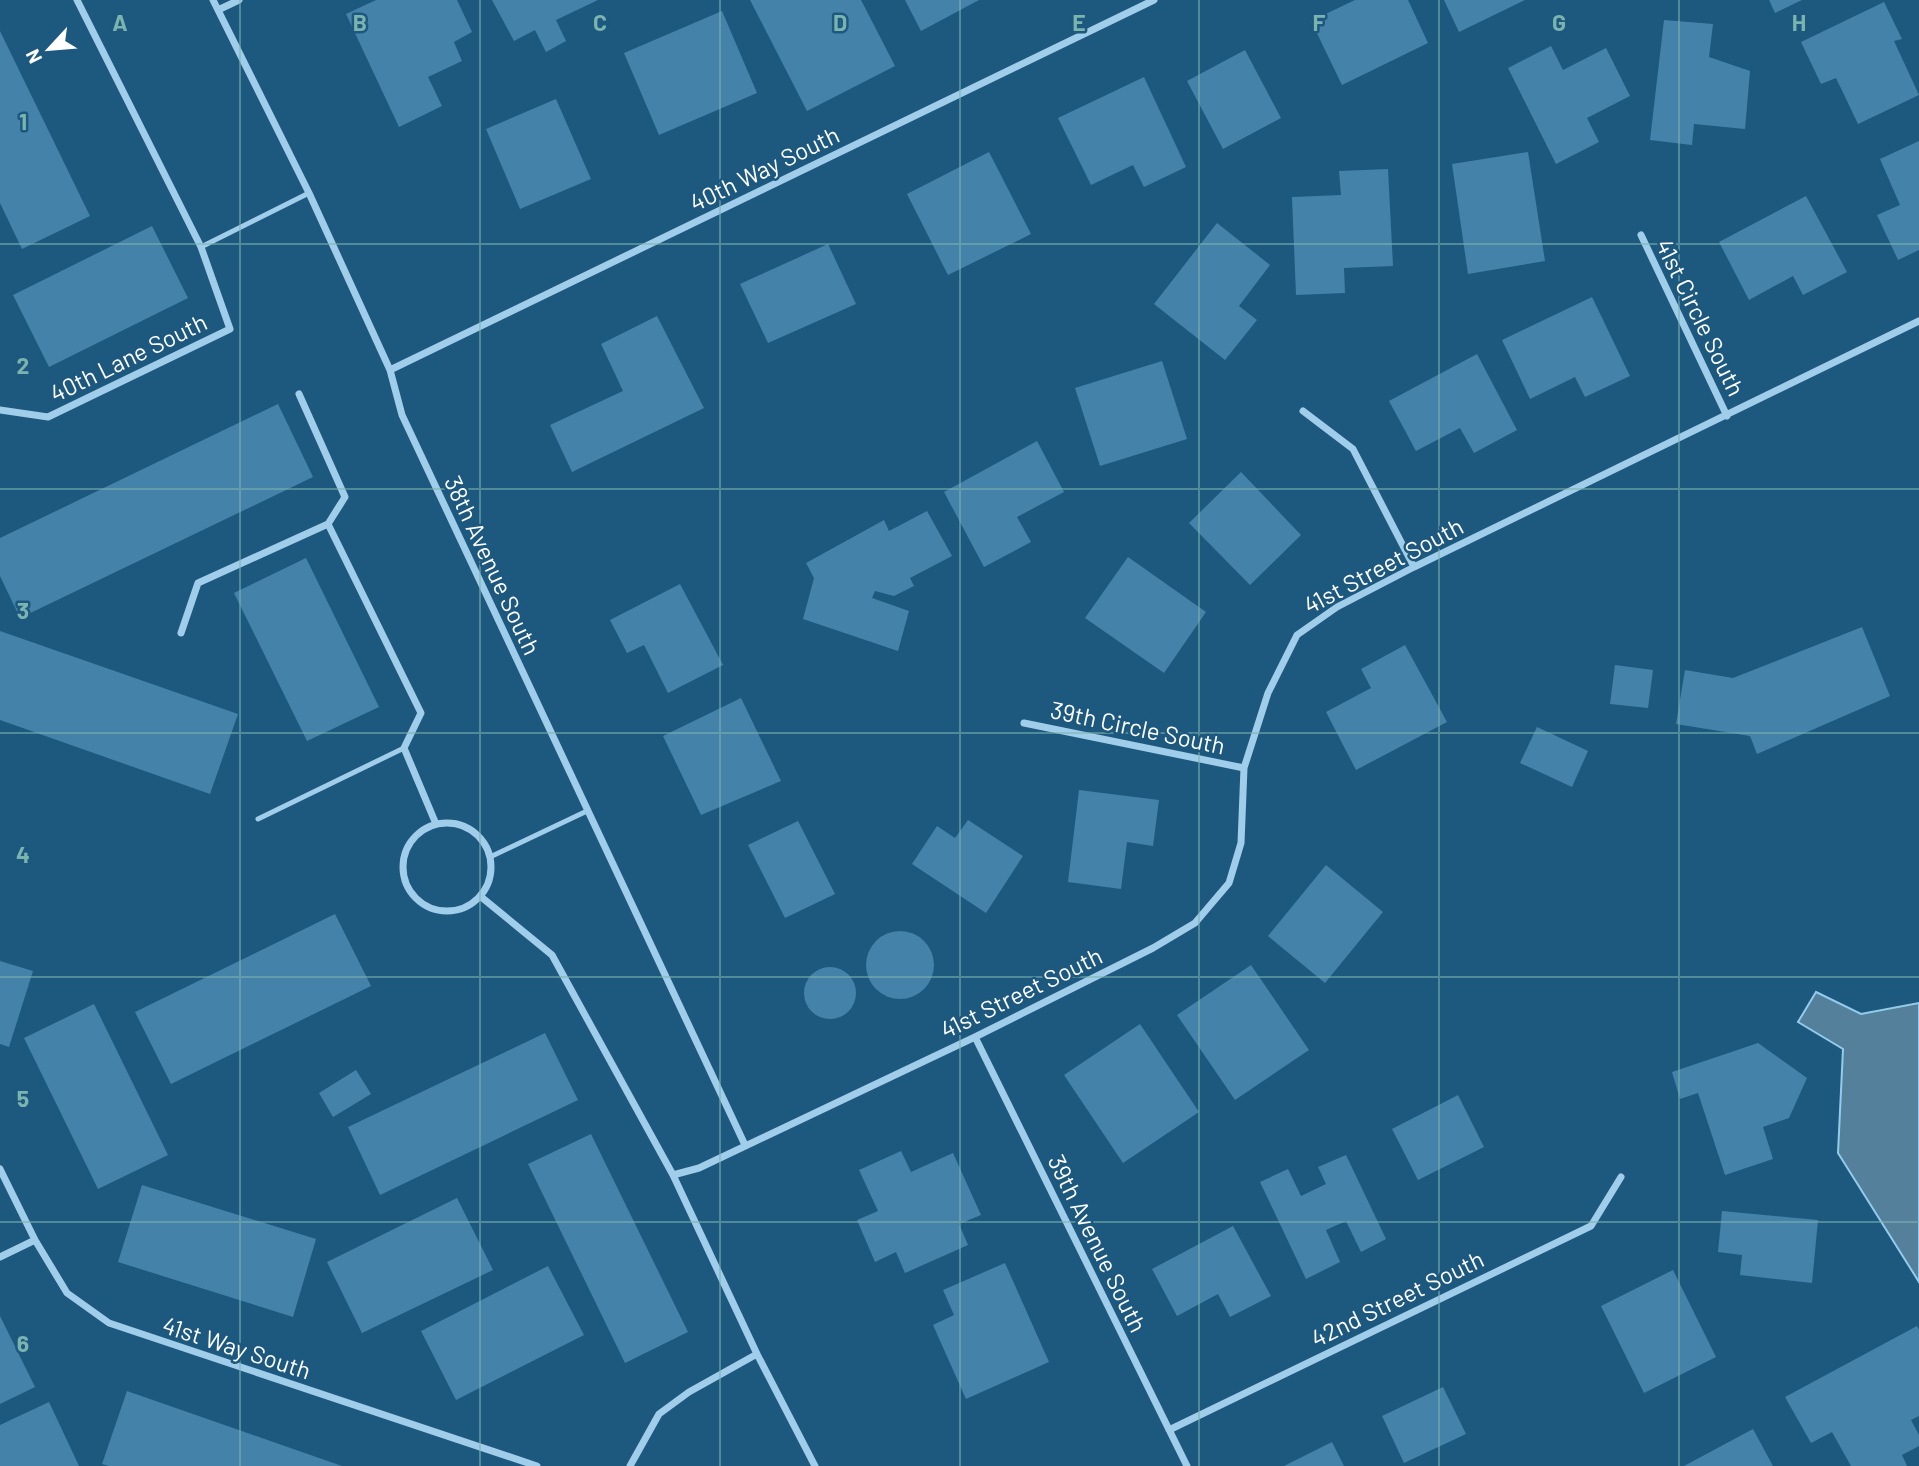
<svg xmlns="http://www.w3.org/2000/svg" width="1919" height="1466" font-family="Barlow,sans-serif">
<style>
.water{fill:#54809b;stroke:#93cbea;stroke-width:2}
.building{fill:#4582a9}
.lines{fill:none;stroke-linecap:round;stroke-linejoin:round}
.service{stroke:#a0cde9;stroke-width:5}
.minor{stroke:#a0cde9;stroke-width:7}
.grid{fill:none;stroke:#7bb4af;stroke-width:2;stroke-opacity:0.55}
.labels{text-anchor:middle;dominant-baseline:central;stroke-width:5;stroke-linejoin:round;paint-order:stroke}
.street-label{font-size:24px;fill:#fff;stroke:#1d587f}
.grid-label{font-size:23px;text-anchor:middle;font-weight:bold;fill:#7bb4af;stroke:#1d587f;stroke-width:5;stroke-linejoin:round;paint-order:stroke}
</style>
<rect width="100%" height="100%" fill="#1d587f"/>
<path class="water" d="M1816 992 1861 1014 1919 1003V1282L1838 1153 1843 1049 1798 1022Z"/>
<path class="building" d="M376 0H457L472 32 454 42 462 61 428 77 442 106 399 127 346 14Z
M492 0H598L556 20 566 41 546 52 535 30 514 41Z
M750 0H861L895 66 807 111Z
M905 0H979L921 31Z
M1355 0H1408L1428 43 1342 85 1311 21Z
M1444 0H1525L1459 32Z
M1769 0H1802L1775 13Z
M1884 2 1902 39 1894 41 1919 95 1858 124 1836 78 1821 84 1801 42Z
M722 11 757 93 659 135 624 53Z
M1664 20 1713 24 1709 57 1750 71 1745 129 1694 124 1692 145 1650 140Z
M0 31 90 216 22 249 0 203Z
M1551 46 1563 70 1606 48 1630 96 1587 118 1599 142 1556 164 1508 68Z
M1245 50 1281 118 1223 149 1187 81Z
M1144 77 1186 167 1144 187 1133 165 1091 185 1058 118Z
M556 99 591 179 520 209 486 129Z
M1919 141V250L1898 260 1877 215 1900 205 1880 159Z
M989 152 1031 234 948 275 907 194Z
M1528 152 1545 261 1468 274 1452 164Z
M1388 169 1393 266 1344 268 1345 293 1296 295 1292 197 1341 195 1339 171Z
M1806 196 1847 272 1803 295 1793 276 1749 300 1719 242Z
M1217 223 1270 265 1239 306 1257 320 1225 360 1154 304Z
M152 226 188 298 49 367 13 295Z
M828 244 856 304 768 343 740 284Z
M1592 297 1630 376 1585 397 1575 377 1530 399 1502 340Z
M657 316 704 408 572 472 550 425 623 391 601 344Z
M1477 354 1517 430 1474 453 1460 428 1416 451 1389 401Z
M1162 361 1187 439 1100 466 1075 388Z
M278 404 313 477 20 618 0 576V538Z
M1037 441 1064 492 1017 517 1031 542 984 567 944 492Z
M1241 472 1301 535 1250 585 1189 523Z
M927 511 952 556 910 578 914 586 894 596 875 591 872 598 909 611 898 651 803 619 814 578 806 563 884 520 889 531Z
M1128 557 1206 612 1164 673 1085 618Z
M306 558 379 707 307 741 234 593Z
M680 584 723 665 668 693 644 645 627 653 610 620Z
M1862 627 1890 696 1757 754 1750 736 1676 724 1685 670 1733 678Z
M0 631 238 714 210 794 0 720Z
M1405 645 1447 722 1356 770 1326 712 1371 688 1361 669Z
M1615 665 1653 670 1648 708 1610 704Z
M741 698 781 781 701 815 663 736Z
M1537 727 1588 751 1572 787 1520 763Z
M1079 790 1159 800 1153 846 1127 842 1121 889 1068 882Z
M968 820 1023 856 986 913 912 864 937 826 955 838Z
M798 821 835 894 785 918 748 845Z
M1326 865 1383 912 1325 983 1268 936Z
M335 914 371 986 171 1084 135 1012Z
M866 965a34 34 0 1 1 68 0a34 34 0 1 1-68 0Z
M0 961 33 971 9 1047 0 1044Z
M1251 965 1309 1050 1235 1100 1177 1015Z
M804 993a26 26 0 1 1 52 0a26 26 0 1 1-52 0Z
M94 1004 168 1155 98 1189 24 1038Z
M1140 1024 1199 1112 1123 1163 1064 1075Z
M545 1033 578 1100 380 1195 348 1127Z
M1758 1043 1807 1078 1789 1118 1763 1127 1773 1159 1725 1175 1698 1093 1680 1099 1672 1072Z
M356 1070 371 1094 333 1117 319 1093Z
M1458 1095 1484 1147 1418 1180 1392 1129Z
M591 1134 688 1332 625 1363 528 1164Z
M901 1151 911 1172 953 1153 981 1215 959 1224 968 1245 905 1273 896 1252 875 1262 857 1220 878 1211 859 1170Z
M1346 1155 1386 1239 1361 1252 1346 1221 1326 1230 1340 1262 1306 1279 1260 1182 1288 1169 1301 1196 1326 1184 1318 1167Z
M142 1185 316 1239 293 1317 118 1262Z
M457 1198 493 1270 362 1333 327 1262Z
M1722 1211 1818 1220 1812 1283 1740 1275 1742 1255 1718 1252Z
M1233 1226 1271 1296 1230 1317 1218 1294 1177 1316 1152 1269Z
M1005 1263 1049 1362 966 1399 933 1325 954 1315 943 1290Z
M548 1266 584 1335 456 1400 421 1331Z
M1673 1270 1716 1357 1644 1393 1601 1306Z
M0 1316 35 1387 0 1404Z
M1917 1326 1919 1330V1416L1911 1420 1919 1435V1446L1902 1455 1907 1466H1851L1832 1432 1811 1443 1785 1397Z
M1443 1387 1466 1434 1404 1463 1382 1416Z
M127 1391 342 1466H109L102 1464Z
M49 1402 79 1466H0V1425Z
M1753 1429 1773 1466H1684Z
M1332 1442 1344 1466H1284Z"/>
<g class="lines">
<path class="service" d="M201 247 309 193
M258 819 404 748
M490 857 587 811"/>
<path class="minor" d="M213 0 309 193 390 370 402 415 745 1145
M218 10 239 0
M1641 235 1727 416
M390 370 1154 0
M0 410 48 417 230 329 201 247 77 0
M1303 411 1353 449 1414 567
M328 524 421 713 404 748 436 824
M181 633 198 583 328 524 345 497 299 394
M1024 723 1244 768
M403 867a44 44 0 1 1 88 0a44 44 0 1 1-88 0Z
M480 896 552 955 673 1175 757 1354 815 1466
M975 1037 1187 1466
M0 1169 35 1240 67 1293 109 1323 537 1466
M673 1175 699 1168 975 1037 1153 948 1195 923 1229 883 1241 843 1244 768 1268 693 1297 635 1337 607 1414 567 1919 321
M0 1257 35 1240
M1169 1430 1591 1226 1621 1177
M630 1466 659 1414 689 1392 757 1354"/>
</g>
<path class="grid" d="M240 0V1466M480 0V1466M720 0V1466M960 0V1466M1199 0V1466M1439 0V1466M1679 0V1466M0 244H1919M0 489H1919M0 733H1919M0 977H1919M0 1222H1919"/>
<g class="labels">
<g class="street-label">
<text transform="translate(764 168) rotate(-26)">40th Way South</text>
<text transform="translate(1701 317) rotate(64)">41st Circle South</text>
<text transform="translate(128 357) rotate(-26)">40th Lane South</text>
<text transform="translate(493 565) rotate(65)">38th Avenue South</text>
<text transform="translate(1383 565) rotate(-28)">41st Street South</text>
<text transform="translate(1138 727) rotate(12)">39th Circle South</text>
<text transform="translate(1021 992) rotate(-26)">41st Street South</text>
<text transform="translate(1098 1243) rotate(64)">39th Avenue South</text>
<text transform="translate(1397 1298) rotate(-26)">42nd Street South</text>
<text transform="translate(237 1347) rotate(18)">41st Way South</text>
</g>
</g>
<g class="grid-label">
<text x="120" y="31">A</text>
<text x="360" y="31">B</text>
<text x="600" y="31">C</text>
<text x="840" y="31">D</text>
<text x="1079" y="31">E</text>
<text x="1319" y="31">F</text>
<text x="1559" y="31">G</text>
<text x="1799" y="31">H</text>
<text x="23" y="130">1</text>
<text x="23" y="374">2</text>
<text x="23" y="619">3</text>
<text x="23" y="863">4</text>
<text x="23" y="1107">5</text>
<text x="23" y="1352">6</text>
</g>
<g transform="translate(49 49) rotate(244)" stroke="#1d587f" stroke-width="5" paint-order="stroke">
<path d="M0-5L12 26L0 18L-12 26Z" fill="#ffffff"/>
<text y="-10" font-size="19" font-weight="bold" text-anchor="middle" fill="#ffffff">N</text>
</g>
</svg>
